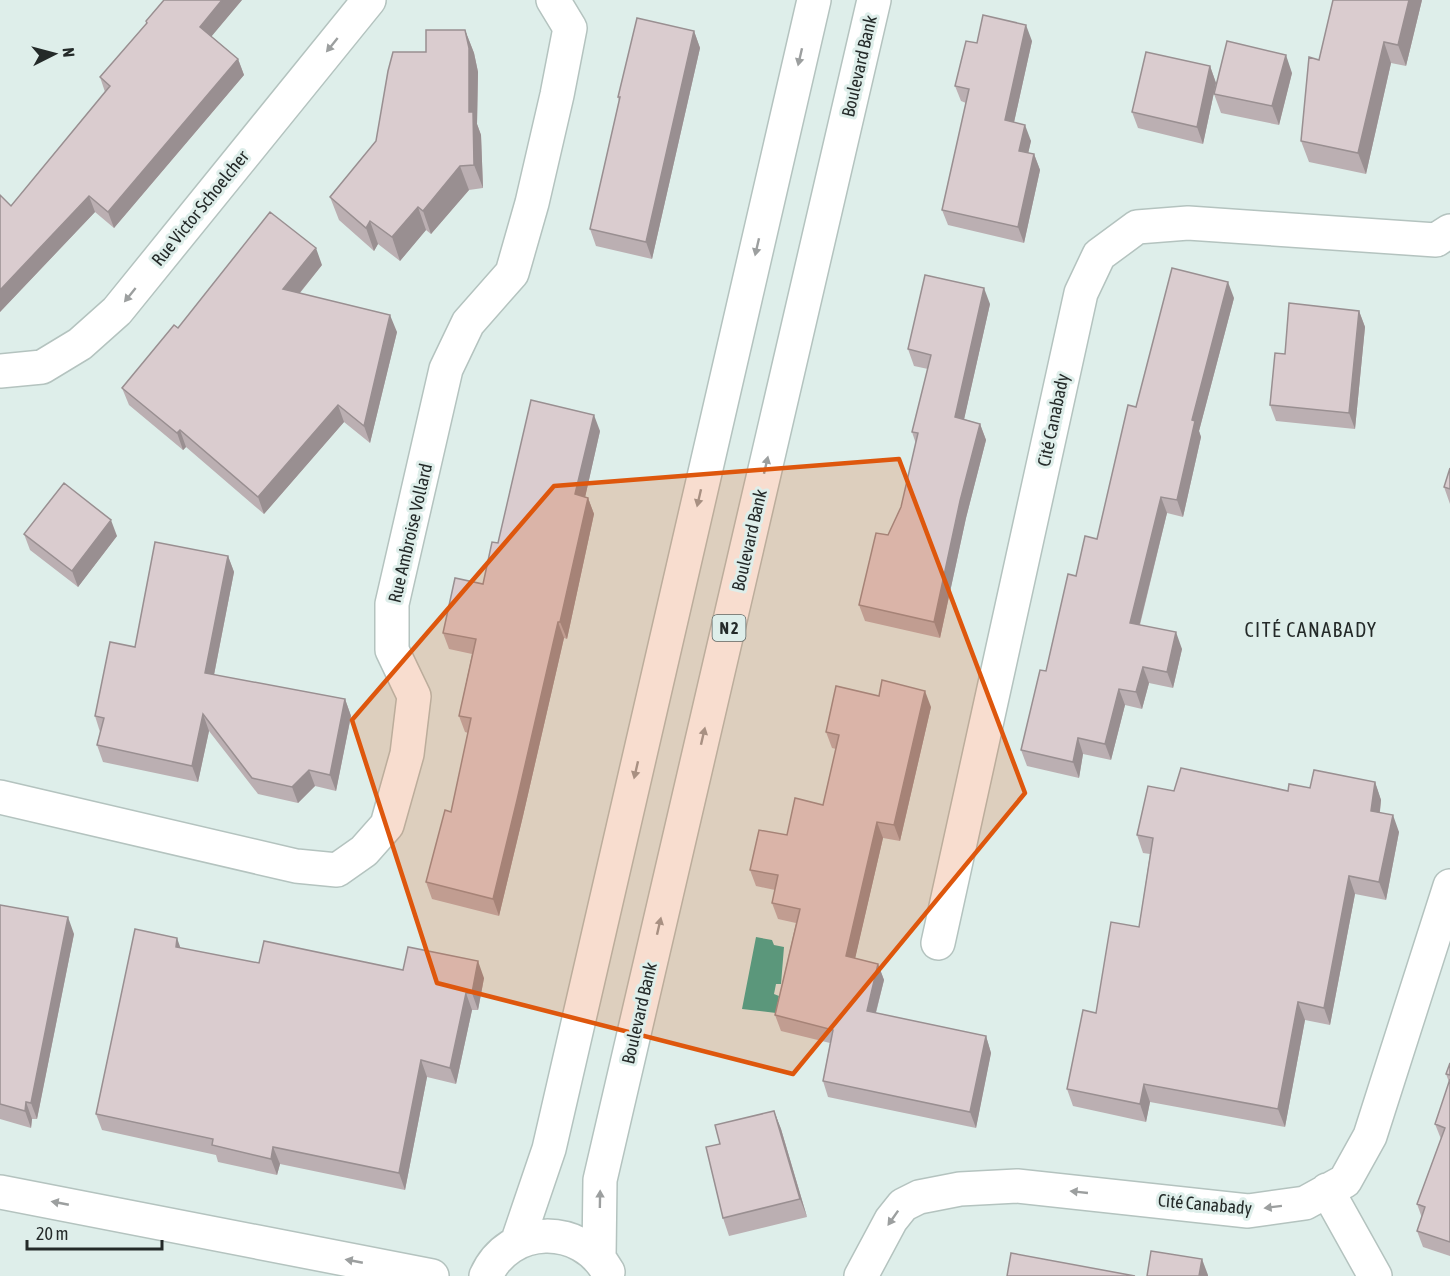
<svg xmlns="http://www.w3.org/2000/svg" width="1450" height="1276" font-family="'Asap Condensed',sans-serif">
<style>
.water{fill:#3ba896}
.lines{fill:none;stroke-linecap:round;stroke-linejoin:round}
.street-casing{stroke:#b4c3bf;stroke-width:36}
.primary-casing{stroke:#b4c3bf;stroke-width:36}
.street{stroke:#fff;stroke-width:33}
.primary{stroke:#fff;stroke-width:33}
.wall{fill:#bbafb2}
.shaded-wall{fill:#998f91}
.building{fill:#dacccf;stroke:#998f91;stroke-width:1.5}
.oneway{fill:#9c9f9f}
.marked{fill:#de570d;fill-opacity:0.2;stroke:#de570d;stroke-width:4.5;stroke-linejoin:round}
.labels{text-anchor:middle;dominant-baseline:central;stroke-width:6;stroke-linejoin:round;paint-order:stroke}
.shield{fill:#deeeea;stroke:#5c6563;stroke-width:1.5}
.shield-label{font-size:16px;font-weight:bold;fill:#242a29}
.street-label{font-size:18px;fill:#242a29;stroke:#deeeea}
.neighbourhood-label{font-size:20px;letter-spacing:1.5px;fill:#242a29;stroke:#deeeea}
</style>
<rect width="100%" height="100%" fill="#deeeea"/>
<path class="water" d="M756 937 772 940 774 945 784 947 781 984H776L774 994 779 996 776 1013 742 1009Z"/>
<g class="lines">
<defs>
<path id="street" d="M0 371 42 367 80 344 117 311 369 0
M0 797 296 866 337 870 364 851 387 825 407 754 414 696 392 650V604L446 369 468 323 512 273 532 203 557 95 570 28 553 0
M938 943 1081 293 1099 255 1137 227 1188 223 1436 240 1450 231
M1327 1190 1375 1276
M0 1192 432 1276
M861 1276 891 1220 903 1205 919 1197 960 1189 1017 1186 1248 1211 1305 1203 1345 1181 1370 1136 1450 886"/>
<path id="primary" d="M517 1243 549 1149 814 0
M599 1257 600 1180 874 0
M486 1276C509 1224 581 1223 608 1272"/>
</defs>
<use href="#street" class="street-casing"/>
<use href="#primary" class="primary-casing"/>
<use href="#street" class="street"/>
<use href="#primary" class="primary"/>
</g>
<path class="wall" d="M242 0 211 36 238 59 244 75 114 228 95 212 0 312V195L11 206 105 92 100 77 147 24 146 21Z
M1422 0 1406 66 1391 63 1366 174 1309 162 1301 141 1319 60Z
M465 30 474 53 478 72 477 124 481 135 483 188 469 190 431 234 426 230 400 261 378 244 374 251 339 220 330 197 376 141 426 52Z
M694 31 700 48 652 259 596 246 590 229 619 101 618 97Z
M1032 41 1014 122 1031 141 1028 153 1034 154 1040 170 1024 243 948 225 942 210 966 103 961 101 955 86 977 43Z
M1210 66 1216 83 1203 144 1138 128 1132 112Z
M1292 73 1279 125 1221 113 1214 94Z
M322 265 300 293 397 332 370 443 344 422 264 514 186 447 183 450 129 405 122 388 178 328Z
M1234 298 1199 431 1201 437 1183 517 1167 513 1140 625 1182 649 1173 688 1149 683 1142 709 1125 705 1111 760 1083 754 1079 778 1027 766 1021 750 1076 576 1097 539 1136 407Z
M990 304 964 419 980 424 986 440 966 518 940 638 865 621 859 605 901 507 916 444 912 432 928 369 914 366 908 349Z
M1359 311 1365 327 1355 429 1276 421 1270 405 1285 354Z
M600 431 585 497 588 498 594 514 567 639 564 638 523 816 499 916 432 899 426 882 451 812 468 733 465 732 459 716 472 654 449 649 443 633 483 584 498 543Z
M1450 468V504L1444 487Z
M24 534 117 536 78 587 30 550Z
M228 556 234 572 214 675 345 699 351 716 336 791 315 786 298 803 258 794 209 731 198 782 103 762 97 745 100 732 95 716 135 647Z
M931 707 900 841 883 838 855 958 878 964 884 980 876 1013 986 1036 991 1053 976 1128 828 1097 823 1081 830 1043 781 1031 775 1015 796 923 778 919 772 903 775 890 756 886 750 870 787 835 823 805 836 749 832 748 826 732Z
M1375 782 1381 800 1380 812 1399 832 1386 900 1355 894 1330 1025 1305 1020 1285 1127 1150 1102 1146 1122 1073 1106 1067 1089 1096 1013 1139 927 1150 854 1143 853 1137 835 1174 791H1288L1310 788Z
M0 905 74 934 37 1119H32L31 1128 0 1119Z
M181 948 259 963 403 970 484 978 478 1010H472L456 1084 427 1077 405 1190 280 1164 277 1175 218 1162 216 1155 102 1130 96 1114Z
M1450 1063V1256L1423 1247 1417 1231 1422 1218 1417 1204 1441 1139 1435 1124 1449 1082 1446 1074Z
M774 1111 781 1129 807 1217 729 1236 723 1218 720 1144Z"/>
<path class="shaded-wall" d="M222 0H242L206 43 200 27Z
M1409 0H1422L1406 66 1398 45Z
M1026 25 1032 41 1011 136 1005 120Z
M465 30 474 53 478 72 477 124 481 135 483 188 474 165 469 112Z
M694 31 700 48 652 259 646 242Z
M1384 42 1391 63 1366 174 1358 153Z
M1286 55 1292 73 1279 125 1272 106Z
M238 59 244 75 114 228 108 212Z
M1210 66 1216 83 1203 144 1197 127Z
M1025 125 1031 141 1025 167 1019 151Z
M1034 154 1040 170 1024 243 1018 227Z
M460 166 469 190 431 234 423 211Z
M89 196 95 212 0 312V290Z
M418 207 426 230 400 261 392 237Z
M370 221 378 244 374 251 366 228Z
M316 248 322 265 289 306 283 289Z
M1228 282 1234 298 1199 431 1201 437 1183 517 1177 500 1192 420Z
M984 288 990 304 961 433 955 417Z
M1359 311 1365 327 1355 429 1349 413Z
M390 315 397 332 370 443 364 426Z
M338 405 344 422 264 514 258 497Z
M594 415 600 431 582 511 575 494Z
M980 424 986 440 966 518 940 638 934 622 960 501Z
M180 430 186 447 183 450 177 433Z
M1161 497 1167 513 1136 639 1130 623Z
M588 498 594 514 567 639 560 622Z
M111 520 117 536 78 587 72 571Z
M228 556 234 572 211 690 205 673Z
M558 622 564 638 523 816 499 916 493 899Z
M1176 632 1182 649 1173 688 1167 672Z
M1143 667 1149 683 1142 709 1136 692Z
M1119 689 1125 705 1111 760 1105 744Z
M925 691 931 707 900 841 894 825Z
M345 699 351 716 336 791 330 775Z
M203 714 209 731 198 782 192 766Z
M1078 738 1083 754 1079 778 1073 762Z
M309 770 315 786 298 803 292 787Z
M1375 782 1381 800 1378 828 1371 811Z
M1393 815 1399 832 1386 900 1379 882Z
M877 822 883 838 852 972 846 956Z
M1349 876 1355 894 1330 1025 1324 1008Z
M68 917 74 934 37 1119 31 1103Z
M177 938 183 955 176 947Z
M478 961 484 978 478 1010 472 993Z
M878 964 884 980 872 1027 867 1011Z
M466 993 472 1010 456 1084 450 1068Z
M1298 1002 1305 1020 1285 1127 1278 1109Z
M986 1036 991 1053 976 1128 970 1112Z
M421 1060 427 1077 405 1190 399 1173Z
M1144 1084 1150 1102 1146 1122 1140 1104Z
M26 1102 32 1119 31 1128 25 1111Z
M774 1111 781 1129 807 1217 800 1199Z
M273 1147 280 1164 277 1175 271 1159Z
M1202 1259 1208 1275V1276H1199Z"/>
<path class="building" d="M164 0H222L200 27 238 59 108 212 89 196 0 290V195L11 206 110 86 100 77 147 23 146 21Z
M1333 0H1409L1398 45 1384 42 1358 153 1301 141 1309 57 1319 60Z
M983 15 1026 25 1005 120 1025 125 1019 151 1034 154 1018 227 942 210 969 89 955 86 966 41 977 43Z
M637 18 694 31 646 242 590 229 620 97H618Z
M426 30H465L469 48V112H473L474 165 460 166 423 211 418 207 392 237 370 221 366 228 330 197 376 141 388 71 393 52H426Z
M1227 41 1286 55 1272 106 1214 94Z
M1146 52 1210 66 1197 127 1132 112Z
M270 212 316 248 283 289 390 315 364 426 338 405 258 497 180 430 177 433 122 388 174 325 178 328Z
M1172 268 1228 282 1192 420 1195 421 1177 500 1161 497 1130 623 1176 632 1167 672 1143 667 1136 692 1119 689 1105 744 1078 738 1073 762 1021 750 1040 670 1046 671 1068 574 1076 576 1085 536 1097 539 1128 405 1136 407Z
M925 275 984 288 955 417 980 424 960 501 934 622 859 605 876 533 888 535 901 507 918 433 912 432 931 355 908 349Z
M1289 303 1359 311 1349 413 1270 405 1275 353 1285 354Z
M531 400 594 415 575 494 588 498 560 622H558L517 800 493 899 426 882 445 810 451 812 471 718 459 716 476 639 443 633 455 578 483 584 492 542 498 543Z
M1450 468V489L1444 487Z
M64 483 111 520 72 571 24 534Z
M155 542 228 556 205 673 345 699 330 775 309 770 292 787 252 778 203 714 192 766 97 745 104 718 95 716 110 642 135 647Z
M882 680 925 691 894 825 877 822 846 956 878 964 867 1011 986 1036 970 1112 823 1081 833 1030 775 1015 800 909 772 903 778 875 750 870 759 830 787 835 795 798 823 805 839 735 826 732 836 686 879 696Z
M1181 768 1288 791 1289 784 1310 788 1314 770 1375 782 1371 811 1393 815 1379 882 1349 876 1324 1008 1298 1002 1278 1109 1144 1084 1140 1104 1067 1089 1083 1010 1096 1013 1111 922 1139 927 1153 838 1137 835 1148 786 1174 791Z
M0 905 68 917 31 1103 26 1102 25 1111 0 1104Z
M135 929 177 938 176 947 259 963 264 941 403 970 408 947 478 961 472 993H466L450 1068 421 1060 399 1173 273 1147 271 1159 212 1145 213 1139 96 1114Z
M1450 1063V1075L1446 1074Z
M1450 1079V1242L1417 1231 1425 1207 1417 1204 1445 1128 1435 1124Z
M774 1111 800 1199 723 1218 706 1147 720 1144 715 1125Z
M1151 1251 1202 1259 1199 1276H1147Z
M1011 1253 1135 1276H1007Z"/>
<defs><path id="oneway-solid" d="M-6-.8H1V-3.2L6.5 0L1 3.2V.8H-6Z" transform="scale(1.5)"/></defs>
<g class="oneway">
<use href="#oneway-solid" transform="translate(332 45) rotate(129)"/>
<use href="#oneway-solid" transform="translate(800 57) rotate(103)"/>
<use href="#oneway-solid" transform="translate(757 247) rotate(103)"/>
<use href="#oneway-solid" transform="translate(130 295) rotate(129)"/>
<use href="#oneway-solid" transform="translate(766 465) rotate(-77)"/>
<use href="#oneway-solid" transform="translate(699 498) rotate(103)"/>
<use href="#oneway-solid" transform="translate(703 736) rotate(-77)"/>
<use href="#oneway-solid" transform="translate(636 770) rotate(103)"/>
<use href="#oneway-solid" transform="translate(659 926) rotate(-77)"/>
<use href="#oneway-solid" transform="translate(1079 1192) rotate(-174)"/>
<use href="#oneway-solid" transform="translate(600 1199) rotate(-89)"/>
<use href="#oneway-solid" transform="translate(60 1203) rotate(-169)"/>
<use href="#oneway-solid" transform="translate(1273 1207) rotate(173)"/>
<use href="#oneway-solid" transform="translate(893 1218) rotate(125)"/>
<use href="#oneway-solid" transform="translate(354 1261) rotate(-169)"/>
</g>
<path class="marked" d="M899 459 1025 793 793 1074 437 983 352 720 554 486Z"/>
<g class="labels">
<rect class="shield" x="712.5" y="615" width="33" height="26" rx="4.5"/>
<g class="shield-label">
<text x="729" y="628">N 2</text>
</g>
<g class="street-label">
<text transform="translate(859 66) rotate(-77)">Boulevard Bank</text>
<text transform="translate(200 208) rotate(-51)">Rue Victor Schoelcher</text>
<text transform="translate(1053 420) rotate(-78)">Cité Canabady</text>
<text transform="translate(410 533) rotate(-77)">Rue Ambroise Vollard</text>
<text transform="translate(749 540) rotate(-77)">Boulevard Bank</text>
<text transform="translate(639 1013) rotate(-77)">Boulevard Bank</text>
<text transform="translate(1205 1204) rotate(5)">Cité Canabady</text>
</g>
<g class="neighbourhood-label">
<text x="1311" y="629">CITÉ CANABADY</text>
</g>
</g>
<g transform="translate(54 54) rotate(84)" stroke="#deeeea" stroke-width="4.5" paint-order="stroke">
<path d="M0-4.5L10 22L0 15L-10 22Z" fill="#242a29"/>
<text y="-9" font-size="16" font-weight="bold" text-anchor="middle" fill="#242a29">N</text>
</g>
<path d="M27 1240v9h135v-9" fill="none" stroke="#242a29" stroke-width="3"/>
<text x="36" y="1240" font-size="18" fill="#242a29" stroke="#deeeea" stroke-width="4.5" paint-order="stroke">20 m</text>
</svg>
